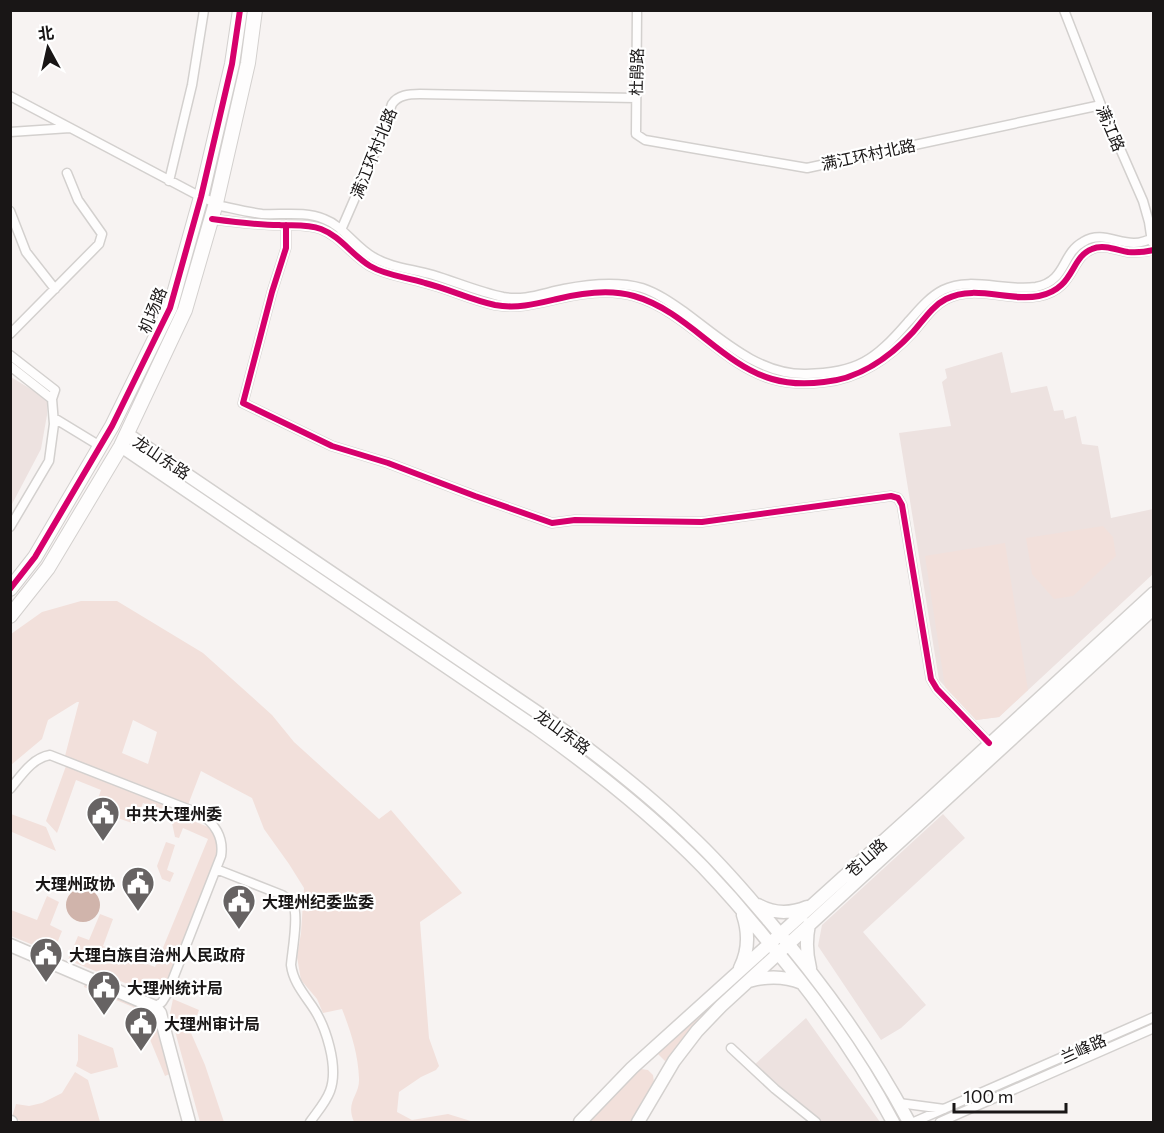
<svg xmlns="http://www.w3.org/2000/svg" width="1164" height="1133" font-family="Commissioner,'Noto Sans SC',sans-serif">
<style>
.built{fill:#ede2e0}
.green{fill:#f2e0db;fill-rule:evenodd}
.water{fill:#d0b4ab}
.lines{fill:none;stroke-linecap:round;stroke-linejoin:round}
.street-casing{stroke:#d3d0ce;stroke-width:11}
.secondary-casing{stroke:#d3d0ce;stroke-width:15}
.primary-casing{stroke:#d3d0ce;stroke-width:16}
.street{stroke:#fefdfd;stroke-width:8}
.secondary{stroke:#fefdfd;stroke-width:12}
.primary{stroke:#fefdfd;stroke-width:14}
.cycleway-casing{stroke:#fff;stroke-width:10}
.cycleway{stroke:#d6006c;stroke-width:6}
.labels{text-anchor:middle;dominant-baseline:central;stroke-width:4.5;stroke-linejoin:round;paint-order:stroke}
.street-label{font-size:16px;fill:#191616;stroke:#fff}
.poi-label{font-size:16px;font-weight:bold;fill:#191616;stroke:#fff;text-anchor:start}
</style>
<rect width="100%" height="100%" fill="#f7f3f2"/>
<path class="built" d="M1002 352 1011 393 1047 386 1054 411 1063 410 1065 419 1076 416 1082 444 1098 446 1111 518 1153 509V574L999 717 976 720 939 680 899 433 951 426 942 382 947 378 945 369Z
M11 377 47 399V415L41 449 11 506Z
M943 814 965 838 863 932 926 1005 901 1028 881 1040 818 946 822 925Z
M806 1018 880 1122H819L753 1066Z"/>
<path class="green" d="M1103 526 1113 537 1116 556 1073 596 1054 599 1032 574 1026 538Z
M1005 543 1028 690 999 717 976 720 945 687 925 556Z
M81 601H117L203 653 272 715 294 742 379 819 391 810 462 893 420 922 429 1038 439 1066 436 1070 421 1077 399 1092 397 1112 412 1120 448 1114 474 1122H354C345 1101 360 1096 359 1078 358 1054 351 1032 342 1009L323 1013 317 999 301 980 297 957 301 933 304 888 289 864 264 829 252 798 201 771 188 805 65 756 79 702H77L48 720 42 739 11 765V634L42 612ZM133 720 157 732 148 764 122 753Z
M66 766 165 803 162 809 143 803 135 824 94 810 101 790 76 780 57 833 46 821Z
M11 814 46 827 56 851 12 832 11 835Z
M176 814 213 829 220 848 164 991 150 993 68 960 78 936 89 940 100 914 113 919 103 946 155 967 208 839 183 828 179 838 175 837 172 823Z
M166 842 175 845 167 870 174 873 170 882 162 879 157 866Z
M47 896 59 902 50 925 62 931 53 953 11 936V910L37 920Z
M740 975 742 979 668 1059 665 1061 657 1053Z
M86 980 147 1006 161 1030 172 1073 165 1076 144 1025H140L133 1007 84 987Z
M173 999 199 1010 191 1033 205 1065 224 1122H200L170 1013Z
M78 1034 113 1048 118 1067 91 1074 76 1066 78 1060Z
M641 1069 648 1070 653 1075 654 1082 632 1122H587L636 1072Z
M75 1072 88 1080 100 1122H23L12 1117 16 1104 29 1106 42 1103 62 1093Z"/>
<path class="water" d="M66 905a17 17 0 1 1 34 0a17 17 0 1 1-34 0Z"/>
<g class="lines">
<defs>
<path id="street" d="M637 10 636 134 645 140 807 168 1101 105
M1064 10 1101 105 1143 201 1149 222 1152 242
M10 96 201 197 216 203
M10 132 70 128
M169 181 192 85 204 10
M216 205C231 208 246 212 262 214 282 215 305 211 324 219 343 226 355 247 373 257 391 268 413 269 433 275 456 282 479 292 503 297 525 301 543 293 564 289 589 284 617 281 642 288 657 293 670 302 683 311 720 338 758 375 806 374 858 373 875 360 908 322 918 311 929 297 943 290 971 276 1005 292 1036 287 1067 281 1061 254 1083 242 1101 231 1116 243 1134 243 1141 243 1147 241 1154 237
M10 211 26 252 55 289
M212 219C234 222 256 225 279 225 293 226 307 224 321 229 340 236 353 256 370 266 387 276 407 277 425 283 449 289 471 300 495 305 517 309 536 304 557 299 581 293 610 289 634 296 687 311 721 364 772 379 789 384 808 384 824 382 859 379 890 357 913 332 923 321 932 306 946 299 975 284 1009 302 1039 296 1075 289 1070 257 1092 249 1103 244 1117 250 1128 252 1137 253 1145 252 1154 250
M286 225V248L272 292 243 403 332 446 388 463 475 496 552 523 575 520 702 522 891 496 898 498 902 505 931 679 937 689 989 743
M341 230 374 154 392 104C398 95 409 94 420 94L636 98
M10 334 99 244 102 234 78 200 67 173
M10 355 55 390 52 399 54 424 49 461 10 527
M10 366 52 399
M54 418 100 446
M10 789C21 776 32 758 50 755L198 813C215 822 224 838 221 856L167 994 162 1002 155 1007
M216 869 282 895C286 898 291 900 293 905 299 915 292 952 291 965 293 981 303 993 312 1006 326 1026 339 1067 330 1091 326 1102 317 1112 310 1122
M731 1048 775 1089 816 1122
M899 1103 944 1109
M914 1122 1154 1017
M940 1122 1154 1028"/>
<path id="secondary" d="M127 434 559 727C604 760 649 795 689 834 718 861 744 891 769 921 823 984 870 1049 909 1122
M121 446 535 727C594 769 652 815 703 867 725 890 746 914 766 939 815 996 858 1056 893 1122
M758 905C774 914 790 914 807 907
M809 924C806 939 806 953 810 968
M10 945 155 1007 160 1013 162 1021 189 1122
M740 968C749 950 749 933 743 915
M749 981C767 976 785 976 802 983
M10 1122H11
M580 1122 632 1068 930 799 1154 593
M638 1122 674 1061 697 1031 721 1006 1154 608"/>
<path id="primary" d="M10 589 35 557 112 426 170 308 201 197 232 64 240 10
M10 616 48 568 121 446 185 310 216 203 248 63 255 10"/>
</defs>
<use href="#street" class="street-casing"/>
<use href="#secondary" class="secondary-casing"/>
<use href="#primary" class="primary-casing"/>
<use href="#street" class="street"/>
<use href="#secondary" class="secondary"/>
<use href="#primary" class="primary"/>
<defs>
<path id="cycleway" d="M212 219C234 222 256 225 279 225 293 226 307 224 321 229 340 236 353 256 370 266 387 276 407 277 425 283 449 289 471 300 495 305 517 309 536 304 557 299 581 293 610 289 634 296 687 311 721 364 772 379 789 384 808 384 824 382 859 379 890 357 913 332 923 321 932 306 946 299 975 284 1009 302 1039 296 1075 289 1070 257 1092 249 1103 244 1117 250 1128 252 1137 253 1145 252 1154 250
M286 225V248L272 292 243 403 332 446 388 463 475 496 552 523 575 520 702 522 891 496 898 498 902 505 931 679 937 689 989 743
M10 589 35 557 112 426 170 308 201 197 232 64 240 10"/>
</defs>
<use href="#cycleway" class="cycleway-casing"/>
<use href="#cycleway" class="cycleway"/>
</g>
<defs>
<symbol id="civic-pin" viewBox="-11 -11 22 30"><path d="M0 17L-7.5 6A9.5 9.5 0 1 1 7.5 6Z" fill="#676363" stroke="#fff"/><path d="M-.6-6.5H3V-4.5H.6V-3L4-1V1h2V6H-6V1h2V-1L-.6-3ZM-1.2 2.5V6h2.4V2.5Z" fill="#fff"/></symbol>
</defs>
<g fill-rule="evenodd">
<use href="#civic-pin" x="84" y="794" width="38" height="52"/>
<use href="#civic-pin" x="119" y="864" width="38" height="52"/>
<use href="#civic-pin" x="220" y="882" width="38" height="52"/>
<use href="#civic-pin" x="27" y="935" width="38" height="52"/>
<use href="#civic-pin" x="85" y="968" width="38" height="52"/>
<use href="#civic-pin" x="122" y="1004" width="38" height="52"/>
</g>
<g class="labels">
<g class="street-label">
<text transform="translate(636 72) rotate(-89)">杜鹃路</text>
<text transform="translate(1111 128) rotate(67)">满江路</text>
<text transform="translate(373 153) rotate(-68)">满江环村北路</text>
<text transform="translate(868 154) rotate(-12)">满江环村北路</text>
<text transform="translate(152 310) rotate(-68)">机场路</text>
<text transform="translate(162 457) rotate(34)">龙山东路</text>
<text transform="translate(563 731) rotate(36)">龙山东路</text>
<text transform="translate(866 857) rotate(-42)">苍山路</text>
<text transform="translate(1083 1048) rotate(-24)">兰峰路</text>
</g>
<g class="poi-label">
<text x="126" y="813">中共大理州委</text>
<text x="115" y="883" text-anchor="end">大理州政协</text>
<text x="262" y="901">大理州纪委监委</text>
<text x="69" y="954">大理白族自治州人民政府</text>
<text x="127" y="987">大理州统计局</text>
<text x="164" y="1023">大理州审计局</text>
</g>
</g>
<rect width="1164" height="1133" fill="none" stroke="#191616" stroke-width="24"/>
<g transform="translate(48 48) rotate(352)" stroke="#ffffff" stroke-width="4.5" paint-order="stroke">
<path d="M0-4.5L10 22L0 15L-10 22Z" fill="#191616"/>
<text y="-9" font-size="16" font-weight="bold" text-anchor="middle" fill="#191616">北</text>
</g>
<path d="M954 1103v9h112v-9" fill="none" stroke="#191616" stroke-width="3"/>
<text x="963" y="1103" font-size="18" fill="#191616" stroke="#ffffff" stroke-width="4.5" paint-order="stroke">100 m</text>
</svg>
